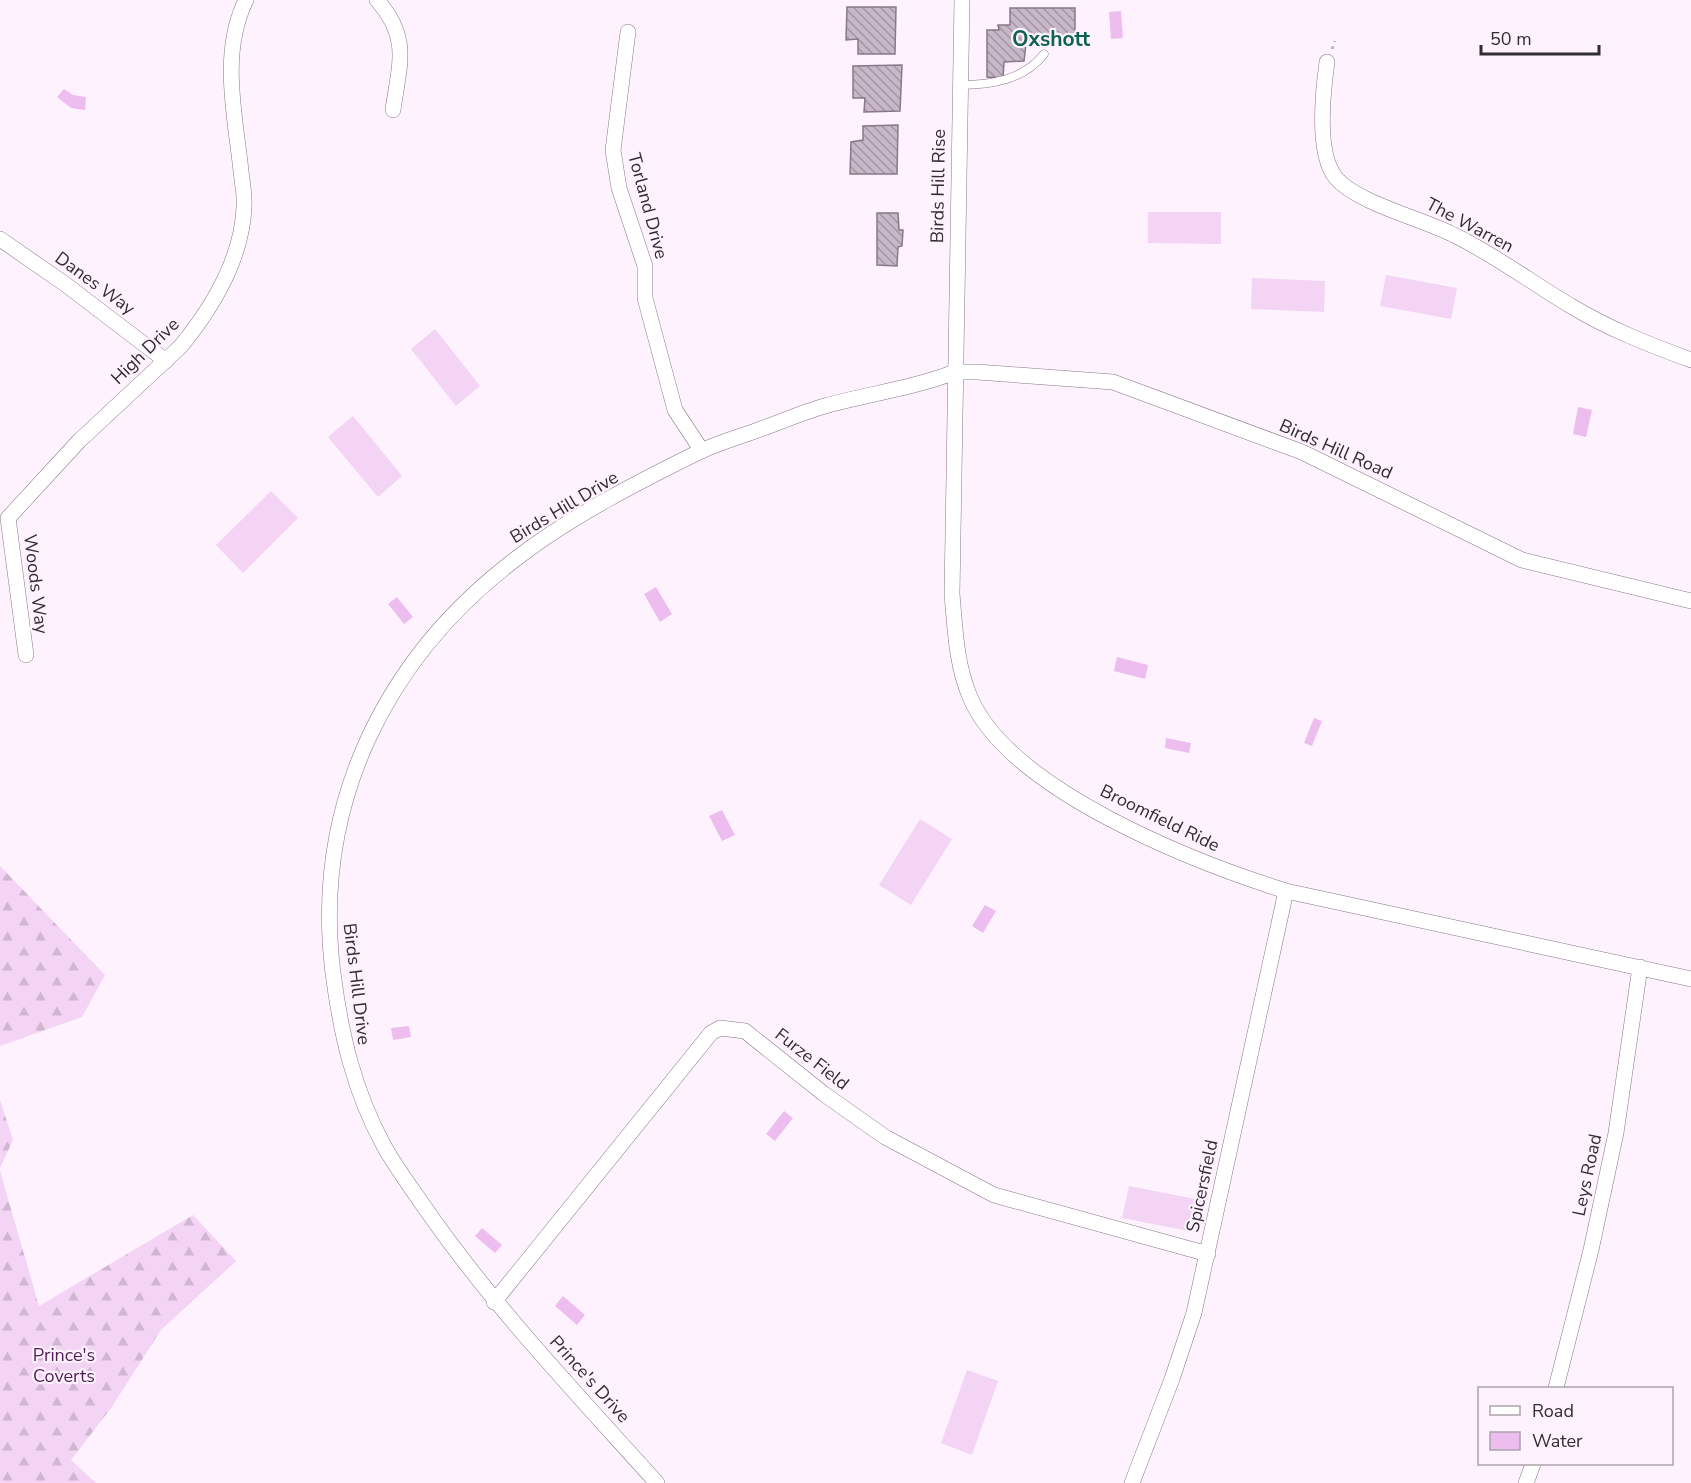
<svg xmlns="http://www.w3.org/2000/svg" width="1691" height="1483" font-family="'Nunito Sans',sans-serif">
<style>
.forest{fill:url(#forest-firs)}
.pitch{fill:#f3d4f4}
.water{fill:#edbdef}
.building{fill:url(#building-back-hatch);stroke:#887888;stroke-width:1.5}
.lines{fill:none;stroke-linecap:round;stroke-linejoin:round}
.lane-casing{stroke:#877787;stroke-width:9}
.street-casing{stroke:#877787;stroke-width:16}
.path{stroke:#bcb3bc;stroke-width:3;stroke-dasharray:3 4.5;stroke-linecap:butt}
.lane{stroke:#fff;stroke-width:8}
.street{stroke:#fff;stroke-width:15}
.labels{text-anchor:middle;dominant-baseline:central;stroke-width:4.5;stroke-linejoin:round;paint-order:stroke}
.street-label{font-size:18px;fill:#322c33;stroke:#fdf2fd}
.park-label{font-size:18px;fill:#541d58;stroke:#fdf2fd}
.quarter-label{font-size:21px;font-weight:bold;fill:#0d6252;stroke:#fdf2fd}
</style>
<defs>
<pattern id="forest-firs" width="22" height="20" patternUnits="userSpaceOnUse" patternTransform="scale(1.5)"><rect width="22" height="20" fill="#f3d4f4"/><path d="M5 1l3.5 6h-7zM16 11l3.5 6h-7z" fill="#d1b6d2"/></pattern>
<pattern id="building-back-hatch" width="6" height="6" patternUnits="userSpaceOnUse" patternTransform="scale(1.5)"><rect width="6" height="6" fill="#c8b7c9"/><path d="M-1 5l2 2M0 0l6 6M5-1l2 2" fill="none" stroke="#a395a4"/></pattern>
</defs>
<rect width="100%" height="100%" fill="#fdf2fd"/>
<path class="forest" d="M0 866 105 975 82 1017 0 1046Z
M0 1100 13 1140 0 1168Z
M0 1171 39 1306 193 1215 236 1261 161 1330 111 1408 71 1460 96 1483H0Z"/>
<path class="pitch" d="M1148 212H1221V244L1148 243Z
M1386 275 1457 288 1451 319 1380 306Z
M1252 278 1325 281 1324 312 1251 309Z
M435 329 480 386 456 406 411 349Z
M353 416 402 476 378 497 328 437Z
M271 491 298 518 243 573 216 545Z
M920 819 952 839 911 905 879 885Z
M1129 1186 1205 1201 1199 1233 1122 1218Z
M967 1370 998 1381 972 1455 941 1443Z"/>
<path class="water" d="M1121 11 1123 38 1111 39 1109 12Z
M64 89 73 95 86 97 85 110 71 108 57 97Z
M1578 407 1592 410 1586 437 1573 434Z
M656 587 672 614 660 622 644 594Z
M397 597 413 617 404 624 388 604Z
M1117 657 1148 665 1145 679 1114 671Z
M1314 718 1322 721 1312 746 1304 743Z
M1166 738 1191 743 1189 753 1165 748Z
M722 810 735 835 722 841 709 816Z
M985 905 996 911 983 933 972 926Z
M409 1026 411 1037 393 1040 391 1028Z
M784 1111 793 1118 775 1141 766 1134Z
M482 1228 502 1245 495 1253 475 1236Z
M563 1296 585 1315 577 1325 555 1306Z"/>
<path class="building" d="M847 7H896L895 54H858V39L846 40Z
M1010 8H1075V44H1026L1024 61 1004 62 1003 78 987 77V30H999L998 25H1010Z
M902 65 900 111 864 112 865 98H853V66Z
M898 125 897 174H850L851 142 863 140V126Z
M877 213H898L899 230H903L902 246 898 247 897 266 877 265Z"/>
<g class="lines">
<defs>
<path id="lane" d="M959 85C991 85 1024 80 1044 54"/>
<path id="street" d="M377 0C411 38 399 65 393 110
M962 0 952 594C955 628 956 664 970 697 1009 790 1194 862 1286 891L1691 979
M628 32 613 150 619 188 645 266V298L675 410 702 451
M1327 62C1323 91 1316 154 1336 178 1357 203 1423 219 1454 235 1495 255 1532 283 1571 306 1609 329 1650 345 1691 360
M0 239 65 284 166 361
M8 518 79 441 181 346C212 308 242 258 244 207 245 195 242 182 241 171 235 114 220 53 246 0
M8 518 26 655
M494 1302 711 1033 720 1028 745 1031 824 1094 885 1137 994 1195 1208 1254
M1556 1388 1591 1250 1616 1133 1640 967
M657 1483C576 1393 492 1305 423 1205 410 1186 395 1166 384 1146 354 1091 341 1035 333 973 312 804 386 655 521 555 572 516 642 480 699 452 718 443 739 437 758 430 781 422 803 412 825 406 868 394 914 388 955 372H977L1113 382 1302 452 1522 560 1691 601
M1132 1483 1172 1379 1194 1313 1286 891
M1526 1483 1533 1464"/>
</defs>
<use href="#lane" class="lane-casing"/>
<use href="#street" class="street-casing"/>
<path class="path" d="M1332 49 1335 41"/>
<use href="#lane" class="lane"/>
<use href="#street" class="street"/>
</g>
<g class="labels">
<g class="street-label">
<text transform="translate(938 186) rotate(-89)">Birds Hill Rise</text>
<text transform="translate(648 206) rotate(75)">Torland Drive</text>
<text transform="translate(1470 225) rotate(28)">The Warren</text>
<text transform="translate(95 283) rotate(36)">Danes Way</text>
<text transform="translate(145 351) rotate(-44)">High Drive</text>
<text transform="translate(1336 449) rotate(24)">Birds Hill Road</text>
<text transform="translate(564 507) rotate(-31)">Birds Hill Drive</text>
<text transform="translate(36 584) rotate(83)">Woods Way</text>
<text transform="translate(1160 818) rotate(26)">Broomfield Ride</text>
<text transform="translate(357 984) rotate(83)">Birds Hill Drive</text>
<text transform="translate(812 1059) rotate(38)">Furze Field</text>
<text transform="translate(1587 1175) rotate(-78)">Leys Road</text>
<text transform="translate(1202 1186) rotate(-78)">Spicersfield</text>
<text transform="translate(590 1379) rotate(48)">Prince's Drive</text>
</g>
<g class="park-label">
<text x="64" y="1355">Prince's<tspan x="64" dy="21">Coverts</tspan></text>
</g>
<g class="quarter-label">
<text x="1051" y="39">Oxshott</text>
</g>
</g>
<rect x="1478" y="1387" width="195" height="78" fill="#fdf2fd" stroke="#aca3ac" stroke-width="1.5"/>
<rect x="1490" y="1406" width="30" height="9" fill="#ffffff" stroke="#aca3ac" stroke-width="1.5"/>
<text x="1532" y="1417" font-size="18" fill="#322c33">Road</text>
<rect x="1490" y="1432" width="30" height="18" fill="#edbdef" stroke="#aca3ac" stroke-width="1.5"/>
<text x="1532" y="1447" font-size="18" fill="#322c33">Water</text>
<path d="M1481 45v9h118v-9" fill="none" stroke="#322c33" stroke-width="3"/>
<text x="1490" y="45" font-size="18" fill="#322c33" stroke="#fdf2fd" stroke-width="4.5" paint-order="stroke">50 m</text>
</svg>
